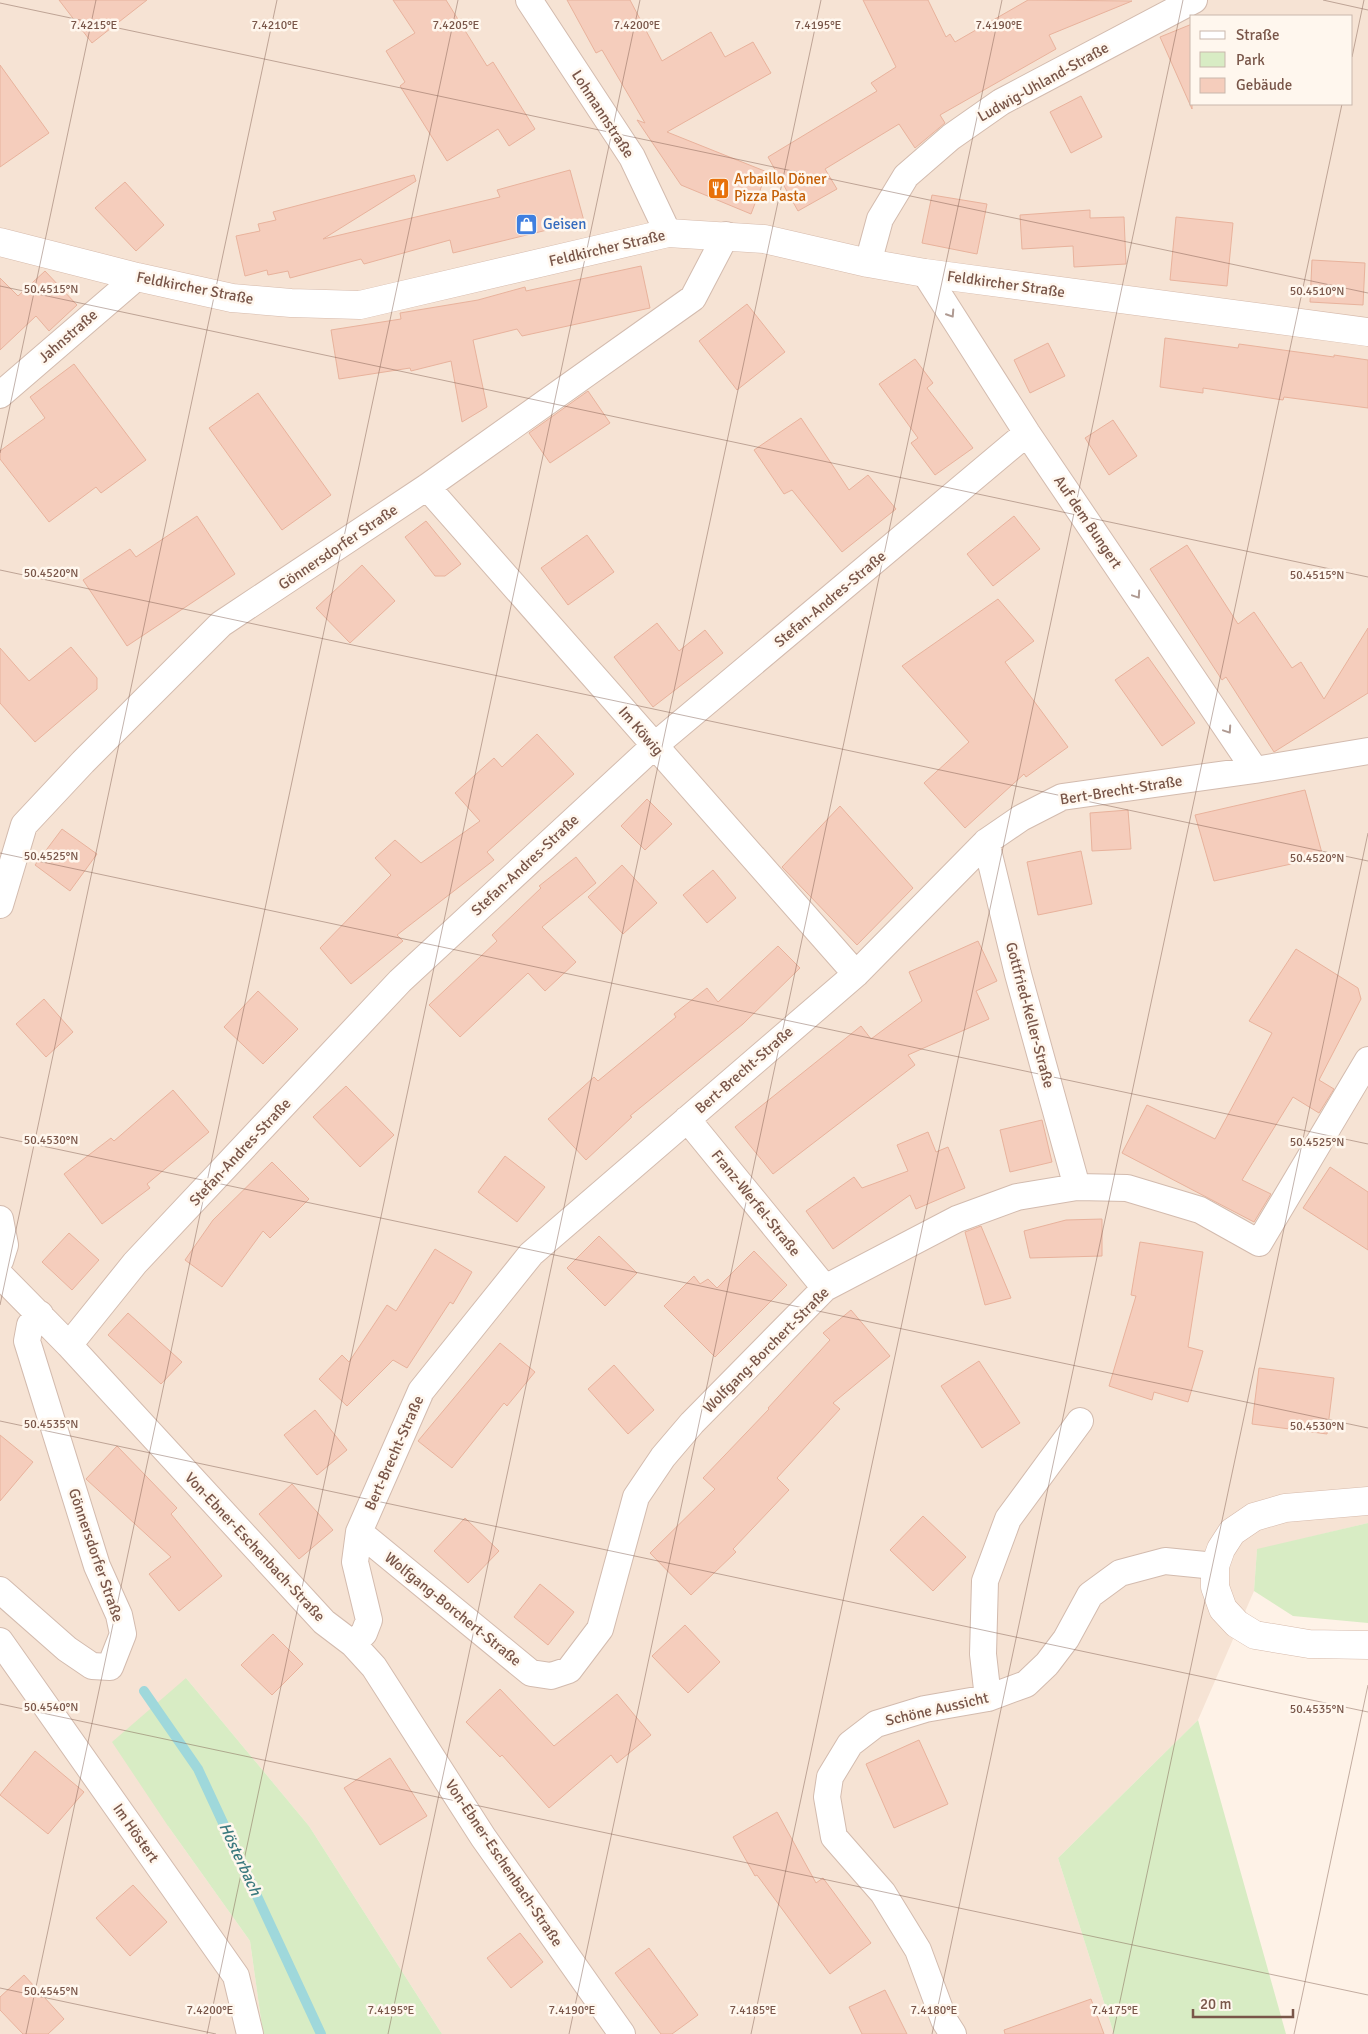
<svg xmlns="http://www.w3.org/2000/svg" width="1368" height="2034" font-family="Signika,sans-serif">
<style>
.residential{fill:#f6e3d4;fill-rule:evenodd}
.green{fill:#d8ecc4}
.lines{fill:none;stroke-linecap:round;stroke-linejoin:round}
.stream{stroke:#9fd8db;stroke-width:10}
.building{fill:#f5cdbc;stroke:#e8b29c}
.street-casing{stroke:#d3bbae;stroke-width:28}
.secondary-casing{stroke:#d6baab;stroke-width:29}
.street{stroke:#fff;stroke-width:26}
.secondary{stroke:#fff;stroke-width:28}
.oneway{stroke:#af9a92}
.ticks{fill:none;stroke:#795649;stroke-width:1;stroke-opacity:0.45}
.labels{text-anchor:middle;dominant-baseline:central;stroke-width:5;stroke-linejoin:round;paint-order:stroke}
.street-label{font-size:15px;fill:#795649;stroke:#fff7ee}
.food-label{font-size:15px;fill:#c56008;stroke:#fff7ee;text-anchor:start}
.shop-label{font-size:15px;fill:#366cbe;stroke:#fff7ee;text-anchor:start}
.water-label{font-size:16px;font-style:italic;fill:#3c7a7f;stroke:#fff7ee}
.ticks-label{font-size:12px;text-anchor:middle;fill:#795649;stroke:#fff7ee;stroke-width:5;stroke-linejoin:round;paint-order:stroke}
</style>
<rect width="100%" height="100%" fill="#fef2e7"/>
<path class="residential" d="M0 0H1368V1523L1257 1550 1254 1591 1198 1720 1058 1858 1114 2034H442L309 1826 186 1678 168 1826 250 1941 263 2034H0ZM1192 16H1352V104H1192Z"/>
<path class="green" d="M1368 1523V1623L1293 1616 1254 1591 1257 1549Z
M186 1678 309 1826 442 2034H263L250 1941 168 1826 112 1742Z
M1198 1720 1286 2034H1114L1058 1858Z"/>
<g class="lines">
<path class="stream" d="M144 1691 198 1769 321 2034"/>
</g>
<path class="building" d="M59 0H147L92 43Z
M393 0H446L487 66 493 62 535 129 509 146 498 129 447 161 400 86 405 82 386 51 415 33Z
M567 0H630L662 61 711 32 725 57 753 42 771 73 667 132 767 172 751 214 681 185 637 120 645 123 602 50 596 53Z
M863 0H928L946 37 950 34 955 42 1028 0 1132 1 1049 35 1056 49 940 115 945 123 915 148 899 124 825 169 837 189 798 211 768 157 877 91 871 83 896 67Z
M1192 24V109L1160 37Z
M0 65 49 133 0 167Z
M1081 96 1102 137 1071 153 1050 112Z
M570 170 584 221 453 253 450 240 364 264 361 259 290 278 288 271 268 275 267 270 245 276 236 236 260 231 258 224 276 220 273 212 414 175 416 181 323 239 500 197 497 190Z
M125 182 164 225 136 251 95 208Z
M932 195 987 204 977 254 922 243Z
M1090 210V218L1124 217 1126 264 1074 267 1073 246 1022 249 1020 215Z
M1176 217 1233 223 1227 286 1170 280Z
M1312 260 1365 263 1363 305 1310 302Z
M641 266 650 308 522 336 517 329 473 340 487 407 462 422 451 361 411 371 410 368 339 379 331 330 401 319 400 313 478 300 525 287 526 291Z
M45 271 77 305 49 331 36 316 0 350V278L18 296Z
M747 304 785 352 737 390 699 341Z
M1165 338 1238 348 1239 344 1334 357V355L1368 360V408L1284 397 1283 400 1203 388V393L1160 387Z
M1048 343 1065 376 1030 393 1014 360Z
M915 359 933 383 927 388 973 448 935 475 911 443 918 438 879 384Z
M74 364 146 460 101 493 96 487 49 522 0 459V451L45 418 30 397Z
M588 391 610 423 550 463 529 433Z
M258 393 331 495 282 530 209 428Z
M801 418 849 490 868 475 896 509 842 552 792 490 784 494 754 450Z
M1113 420 1137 456 1109 475 1085 438Z
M197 516 235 574 127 646 83 580 130 549 136 557Z
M1014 516 1040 549 993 586 967 554Z
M426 521 461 564 445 576H435L405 537Z
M587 535 614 572 568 605 541 568Z
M1187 545 1238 624 1254 612 1292 668 1301 662 1324 699 1368 628V693L1274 752 1226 677 1222 680 1150 569Z
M362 565 395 601 350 643 316 608Z
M998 599 1034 641 1005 662 1068 747 1026 777 1024 774 965 828 924 783 969 742 902 666Z
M657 623 679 651 705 630 723 653 653 707 614 657Z
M71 647 97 678V689L35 742 0 703V648L29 681Z
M1148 657 1195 723 1162 746 1115 680Z
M537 734 574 774 487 852 494 860 397 935 403 941 351 984 320 948 391 875 375 858 395 840 421 863 480 821 455 793 494 758 502 767Z
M1305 790 1323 857 1214 881 1195 815Z
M647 799 672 824 645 850 621 826Z
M840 806 913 888 857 945 782 867Z
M1128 810 1131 849 1092 851 1090 813Z
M62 829 97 854 70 891 35 865Z
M1081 851 1092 904 1038 915 1027 862Z
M576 857 596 883 542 927 576 962 545 991 528 973 460 1037 429 1005 497 941 492 935 541 888 539 886Z
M622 865 657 903 623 934 588 897Z
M713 870 736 898 707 923 683 895Z
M978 941 997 981 976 991 989 1019 908 1055 915 1065 773 1174 735 1127 861 1026 871 1039 922 1001 909 972Z
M778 946 800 968 743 1024 630 1116 632 1117 586 1160 548 1119 594 1077 598 1081 676 1017 674 1014 707 988 718 1002Z
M1296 949 1358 988 1361 999 1319 1080 1334 1089 1319 1113 1293 1097 1242 1180 1271 1194 1254 1222 1122 1153 1147 1105 1215 1139 1272 1033 1249 1021Z
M258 991 298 1029 263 1064 224 1027Z
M44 999 73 1032 46 1057 16 1024Z
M346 1086 394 1135 360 1167 313 1117Z
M173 1090 209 1132 147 1184 150 1188 102 1224 64 1174 111 1138 114 1141Z
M1042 1120 1052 1162 1010 1172 1000 1130Z
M928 1132 936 1152 948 1147 965 1188 916 1209 910 1195 833 1249 806 1211 854 1177 862 1188 908 1171 897 1145Z
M505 1156 545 1187 517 1222 478 1192Z
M272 1162 309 1199 270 1238 263 1231 222 1287 185 1260 213 1220Z
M1330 1167 1368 1192V1250L1303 1208Z
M1102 1219V1256L1030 1258 1024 1231 1066 1220Z
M981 1226 1011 1298 985 1305 965 1232Z
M69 1233 99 1260 72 1290 42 1262Z
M599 1236 637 1273 605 1306 567 1268Z
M1140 1242 1203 1252 1188 1347 1203 1351 1188 1402 1154 1392 1152 1400 1109 1386 1136 1296 1131 1295Z
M435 1249 472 1272 453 1304 450 1302 407 1368 393 1360 347 1406 319 1379 342 1355 349 1362 387 1305 396 1311Z
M754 1251 787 1285 715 1357 664 1306 694 1276 700 1284 708 1279 717 1288Z
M851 1310 890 1356 833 1403 840 1409 777 1478 789 1490 733 1549 736 1552 691 1595 650 1553 715 1489 703 1478 769 1409 768 1408 830 1340 823 1333Z
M128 1313 182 1362 161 1384 108 1335Z
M500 1343 535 1372 507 1406 504 1403 452 1468 418 1441Z
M979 1361 1020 1423 982 1448 941 1386Z
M614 1365 654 1410 628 1434 588 1389Z
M1259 1368 1334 1378 1327 1434 1252 1424Z
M315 1410 347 1450 317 1475 284 1435Z
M0 1435 33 1462 0 1501Z
M117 1446 177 1508 171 1514 222 1576 179 1611 149 1574 171 1557 86 1479Z
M292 1484 333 1530 299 1559 259 1514Z
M923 1516 966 1557 933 1591 890 1550Z
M465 1518 499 1551 468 1583 434 1551Z
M540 1584 574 1612 548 1645 514 1617Z
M685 1625 720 1662 688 1693 652 1656Z
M273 1634 303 1664 272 1695 241 1665Z
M500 1689 554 1746 617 1694 651 1735 617 1763 611 1755 549 1808 502 1755 500 1757 466 1722Z
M919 1740 948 1804 894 1828 866 1764Z
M35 1751 84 1792 48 1834 0 1795Z
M390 1758 427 1816 380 1845 344 1788Z
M777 1812 816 1883 823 1878 871 1943 830 1974 757 1875 755 1876 733 1837Z
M133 1885 167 1922 130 1956 96 1918Z
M520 1933 543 1962 511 1988 487 1958Z
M649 1948 698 2015 672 2034H661L615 1973Z
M24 1975 64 2019 48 2034H23L0 2010V1997Z
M885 1990 907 2034H862L849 2007Z
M1091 1999 1104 2034H1005L1004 2030Z"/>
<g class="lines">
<defs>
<path id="street" d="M529 0 632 157 668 233
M868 263 880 219 906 176 951 137 1001 102 1194 0
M925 273 1027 433 1255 770
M0 395 137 277
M427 487 856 974
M986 842 1018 974 1077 1187
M0 905 24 825 83 762 221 624 427 487 693 298 726 235
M687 1119 825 1288
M0 1219 5 1245 0 1261
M0 1275 69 1345 324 1622 353 1644 374 1667 483 1837 622 2034
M69 1345 135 1263 400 981 654 746 1027 433
M359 1532 531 1673 551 1676 569 1670 600 1629 636 1497 663 1457 692 1423 825 1288 957 1219 1017 1197 1077 1187 1127 1188 1200 1210 1259 1243 1368 1060
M0 1590 67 1649 92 1666 110 1667 123 1634 119 1615 97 1566 27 1341 30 1325 40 1314
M0 1641 236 1976 250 2034
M353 1644 364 1633 369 1620 355 1562 359 1532 421 1391 531 1254 856 974 986 842 1021 818 1062 797 1255 770 1368 751
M988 1698 983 1654 985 1581 1008 1519 1080 1421
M953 2034 944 2020 918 1950 883 1893 834 1837 827 1797 830 1777 850 1744 876 1724 925 1709 988 1698 1026 1684 1047 1664 1066 1639 1090 1595 1120 1573 1165 1561 1215 1566"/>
<path id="secondary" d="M0 242 137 277 232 298 291 303 360 305 668 233 764 239 868 263 925 273 1368 332
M1368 1501 1285 1508 1254 1517 1232 1532 1221 1549 1215 1566V1587L1223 1609 1237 1624 1255 1635 1309 1644 1368 1645"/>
</defs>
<use href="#street" class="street-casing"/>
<use href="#secondary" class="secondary-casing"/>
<use href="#street" class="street"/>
<use href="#secondary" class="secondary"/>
</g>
<defs><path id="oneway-chevron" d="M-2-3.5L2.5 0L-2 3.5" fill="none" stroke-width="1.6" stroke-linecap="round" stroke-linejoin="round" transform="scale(1.25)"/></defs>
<g class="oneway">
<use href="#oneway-chevron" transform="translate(951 314) rotate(57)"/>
<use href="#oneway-chevron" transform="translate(1137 595) rotate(56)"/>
<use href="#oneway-chevron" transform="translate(1228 730) rotate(56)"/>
</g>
<path class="ticks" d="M1323 0 1368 10M0 3 1368 293M1352 57 1364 0M0 286 1368 577M0 453 96 0M0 570 1368 861M0 853 1368 1144M0 1137 1368 1428M0 1305 277 0M0 1421 1368 1712M0 1704 1368 1995M0 1988 216 2034M26 2034 458 0M207 2034 640 0M388 2034 821 0M569 2034 1002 0M751 2034 1183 0M932 2034 1342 104M1113 2034 1368 833M1294 2034 1368 1685"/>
<defs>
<symbol id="restaurant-square" viewBox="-11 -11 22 22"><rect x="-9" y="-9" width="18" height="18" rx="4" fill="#e8710a" stroke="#fff7ee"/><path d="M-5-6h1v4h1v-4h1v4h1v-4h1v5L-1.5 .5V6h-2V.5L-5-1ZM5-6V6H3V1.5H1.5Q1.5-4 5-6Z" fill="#fff"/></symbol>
<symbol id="shop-square" viewBox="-11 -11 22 22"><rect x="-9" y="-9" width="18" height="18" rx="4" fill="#3f7fe0" stroke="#fff7ee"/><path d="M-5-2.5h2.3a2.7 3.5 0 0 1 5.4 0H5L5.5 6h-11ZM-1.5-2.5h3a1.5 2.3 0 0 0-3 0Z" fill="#fff"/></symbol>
</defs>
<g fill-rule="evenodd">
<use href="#restaurant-square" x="706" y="176" width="25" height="25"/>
<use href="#shop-square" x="514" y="212" width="25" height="25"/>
</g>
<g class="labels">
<g class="street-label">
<text transform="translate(1043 82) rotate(-29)">Ludwig-Uhland-Straße</text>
<text transform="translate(603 114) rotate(57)">Lohmannstraße</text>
<text transform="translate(607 248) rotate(-13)">Feldkircher Straße</text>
<text transform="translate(1006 284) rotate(8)">Feldkircher Straße</text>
<text transform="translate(195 288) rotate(11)">Feldkircher Straße</text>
<text transform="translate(68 336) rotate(-41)">Jahnstraße</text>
<text transform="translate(1088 522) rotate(56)">Auf dem Bungert</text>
<text transform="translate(338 547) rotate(-34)">Gönnersdorfer Straße</text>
<text transform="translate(830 599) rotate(-40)">Stefan-Andres-Straße</text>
<text transform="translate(641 731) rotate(49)">Im Köwig</text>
<text transform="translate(1121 790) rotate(-9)">Bert-Brecht-Straße</text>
<text transform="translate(525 865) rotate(-43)">Stefan-Andres-Straße</text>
<text transform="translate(1030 1015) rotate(75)">Gottfried-Keller-Straße</text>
<text transform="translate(744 1070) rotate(-41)">Bert-Brecht-Straße</text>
<text transform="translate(240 1152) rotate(-47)">Stefan-Andres-Straße</text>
<text transform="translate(756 1203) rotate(51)">Franz-Werfel-Straße</text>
<text transform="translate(766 1350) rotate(-45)">Wolfgang-Borchert-Straße</text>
<text transform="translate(394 1453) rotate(-66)">Bert-Brecht-Straße</text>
<text transform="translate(255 1547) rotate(47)">Von-Ebner-Eschenbach-Straße</text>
<text transform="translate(96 1555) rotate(71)">Gönnersdorfer Straße</text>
<text transform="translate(453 1609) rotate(39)">Wolfgang-Borchert-Straße</text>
<text transform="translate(937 1709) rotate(-13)">Schöne Aussicht</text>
<text transform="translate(136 1833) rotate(55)">Im Höstert</text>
<text transform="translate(504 1863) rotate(56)">Von-Ebner-Eschenbach-Straße</text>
</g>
<g class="food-label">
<text x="734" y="179">Arbaillo Döner<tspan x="734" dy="17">Pizza Pasta</tspan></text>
</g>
<g class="shop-label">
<text x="543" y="224">Geisen</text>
</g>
<g class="water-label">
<text transform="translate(240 1859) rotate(65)">Hösterbach</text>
</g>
</g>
<g class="ticks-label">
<text x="94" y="29">7.4215°E</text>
<text x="275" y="29">7.4210°E</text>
<text x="456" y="29">7.4205°E</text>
<text x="637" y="29">7.4200°E</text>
<text x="818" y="29">7.4195°E</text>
<text x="999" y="29">7.4190°E</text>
<text x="51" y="293">50.4515°N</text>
<text x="1317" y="295">50.4510°N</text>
<text x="51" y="577">50.4520°N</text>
<text x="1317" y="579">50.4515°N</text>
<text x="51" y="860">50.4525°N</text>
<text x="1317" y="862">50.4520°N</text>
<text x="51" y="1144">50.4530°N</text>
<text x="1317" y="1146">50.4525°N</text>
<text x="51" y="1428">50.4535°N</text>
<text x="1317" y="1430">50.4530°N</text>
<text x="51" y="1711">50.4540°N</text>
<text x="1317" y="1713">50.4535°N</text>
<text x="51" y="1995">50.4545°N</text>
<text x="210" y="2014">7.4200°E</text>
<text x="391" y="2014">7.4195°E</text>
<text x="572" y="2014">7.4190°E</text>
<text x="753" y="2014">7.4185°E</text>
<text x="934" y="2014">7.4180°E</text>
<text x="1115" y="2014">7.4175°E</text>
</g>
<rect x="1190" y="15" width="162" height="90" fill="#fff7ee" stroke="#c9b7ac"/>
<rect x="1200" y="31" width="25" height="8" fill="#ffffff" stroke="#c9b7ac"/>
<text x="1236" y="40" font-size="15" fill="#795649">Straße</text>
<rect x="1200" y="52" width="25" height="15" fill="#d8ecc4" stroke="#c9b7ac"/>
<text x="1236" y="65" font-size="15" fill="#795649">Park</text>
<rect x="1200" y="78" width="25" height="15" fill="#f5cdbc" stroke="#c9b7ac"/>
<text x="1236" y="90" font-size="15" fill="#795649">Gebäude</text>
<path d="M1193 2009v8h100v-8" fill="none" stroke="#795649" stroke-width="2.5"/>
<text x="1200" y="2009" font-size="15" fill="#795649" stroke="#fff7ee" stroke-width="4" paint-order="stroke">20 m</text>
</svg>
